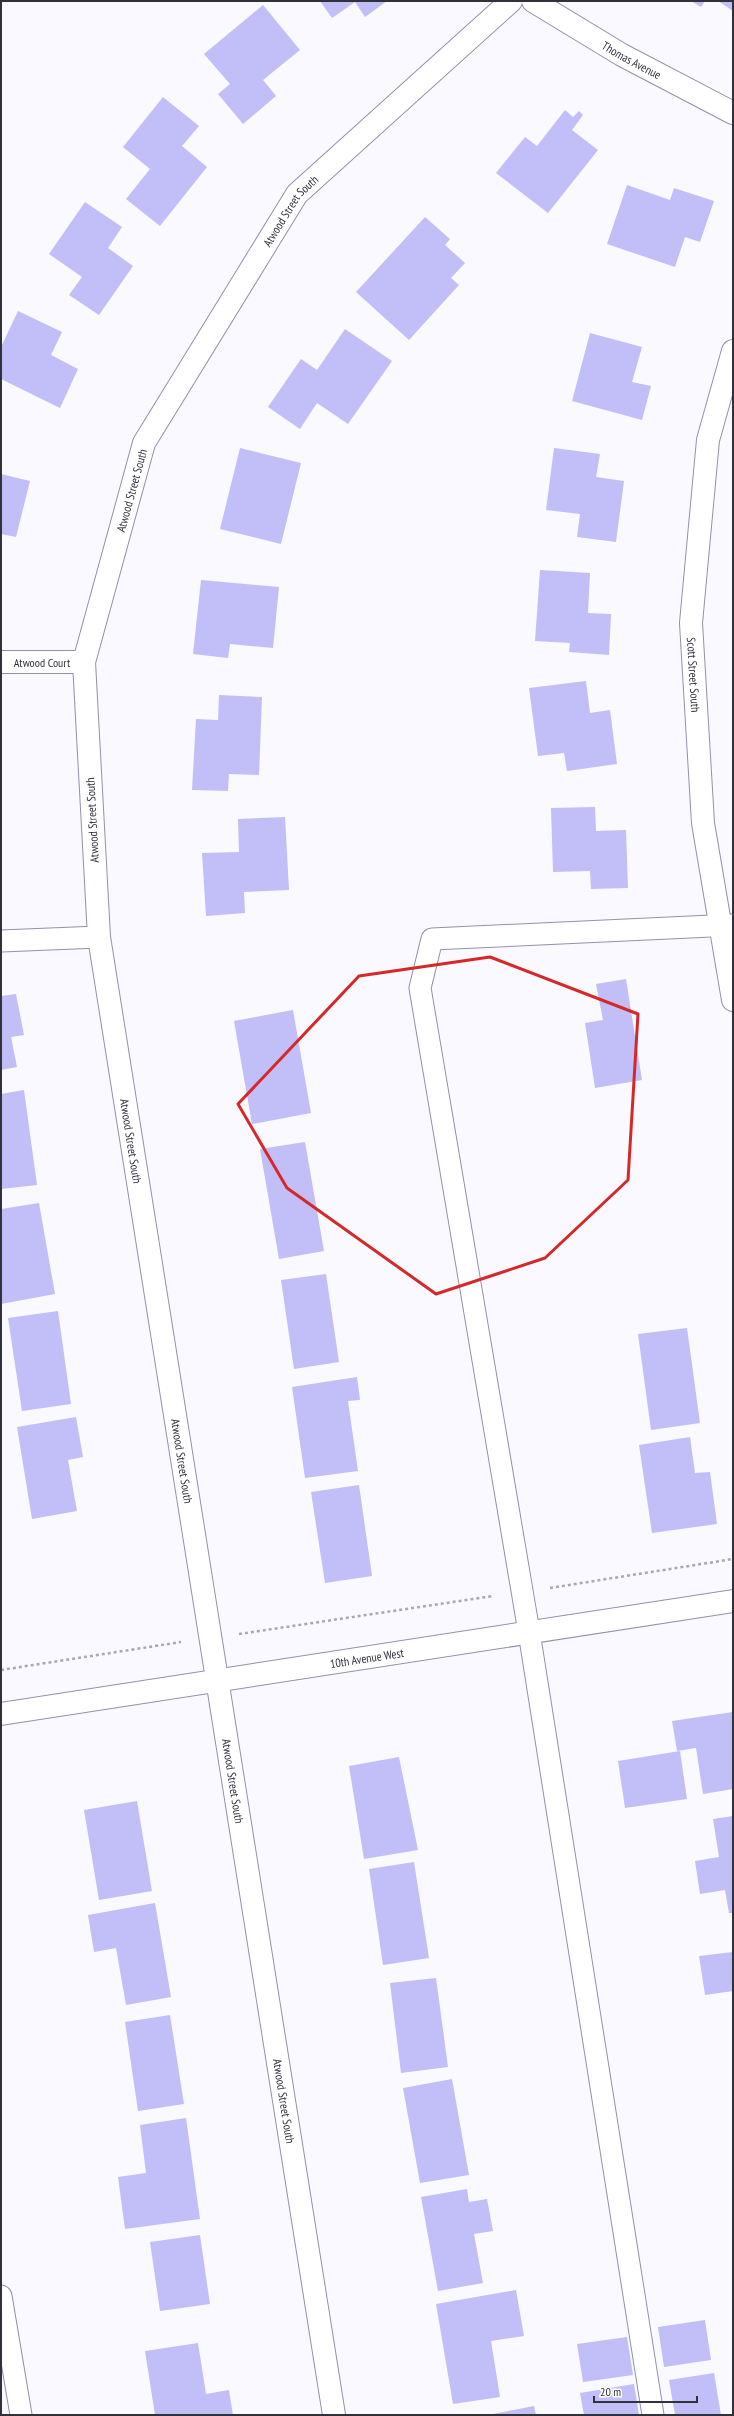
<svg xmlns="http://www.w3.org/2000/svg" width="734" height="2416" font-family="'PT Sans Narrow',sans-serif">
<style>
.building{fill:#c1bef8}
.lines{fill:none;stroke-linecap:round;stroke-linejoin:round}
.service-casing{stroke:#9291ac;stroke-width:23}
.minor-casing{stroke:#9291ac;stroke-width:24}
.secondary-casing{stroke:#9291ac;stroke-width:24}
.path{stroke:#a8a8b0;stroke-width:2.5;stroke-dasharray:3 3;stroke-linecap:butt}
.service{stroke:#fff;stroke-width:21}
.minor{stroke:#fff;stroke-width:22}
.secondary{stroke:#fff;stroke-width:22}
.marked{fill:none;stroke:#d62828;stroke-width:3;stroke-linejoin:round}
.labels{text-anchor:middle;dominant-baseline:central;stroke-width:3;stroke-linejoin:round;paint-order:stroke}
.street-label{font-size:12px;fill:#31313c;stroke:#fff}
</style>
<rect width="100%" height="100%" fill="#f9f9ff"/>
<path class="building" d="M320 1H387L365 17 355 2 332 18Z
M691 1H705L701 7Z
M718 1H733V11Z
M263 5 300 50 263 80 276 96 243 124 218 94 230 84 204 54Z
M163 97 199 126 182 146 207 167 160 226 126 199 150 169 123 147Z
M565 110 573 117 579 111 583 115 572 130 598 150 548 213 496 173 525 137 537 146Z
M627 185 670 200 674 188 714 201 700 242 685 237 675 267 607 244Z
M85 202 122 227 108 248 133 266 99 315 69 295 82 277 49 254Z
M425 217 450 239 445 245 465 263 451 278 459 285 409 340 356 292Z
M18 311 62 332 51 355 78 369 60 408 1 379V347Z
M345 329 392 361 348 424 317 403 300 429 268 407 301 359 317 370Z
M590 333 642 347 632 382 651 386 642 420 572 401Z
M240 448 301 463 281 544 220 529Z
M554 448 600 454 596 477 624 481 616 542 577 537 580 514 546 510Z
M1 474 30 481 16 537 1 534Z
M540 570 590 573 588 613 611 614 609 655 569 652 570 643 535 641Z
M201 580 279 587 273 648 230 644 228 658 193 654Z
M586 681 590 713 610 710 617 764 567 771 564 753 538 756 529 688Z
M219 695 262 697 259 775 229 774 228 791 192 790 196 719 218 720Z
M595 807 596 831 626 830 628 888 591 889 590 871 553 872 551 808Z
M285 817 289 890 244 892 245 913 206 916 202 853 239 852 238 819Z
M626 979 642 1080 595 1088 585 1023 603 1020 596 984Z
M16 994 24 1035 11 1037 17 1067 1 1070V996Z
M293 1010 311 1113 252 1124 234 1021Z
M24 1090 37 1185 1 1189V1094Z
M305 1142 324 1251 279 1259 260 1149Z
M39 1203 55 1294 1 1304V1209Z
M326 1274 339 1362 294 1369 281 1280Z
M58 1311 71 1404 22 1411 8 1318Z
M687 1328 700 1423 651 1430 638 1334Z
M357 1377 360 1400 348 1401 358 1471 305 1478 292 1387Z
M76 1417 83 1457 68 1460 77 1511 32 1519 17 1427Z
M690 1437 695 1473 710 1472 717 1524 652 1533 639 1445Z
M359 1485 372 1576 325 1583 311 1492Z
M733 1712V1789L703 1794 696 1748 677 1751 672 1721Z
M680 1751 687 1799 625 1808 618 1761Z
M399 1757 418 1850 364 1859 349 1766Z
M137 1801 152 1891 99 1900 84 1810Z
M733 1816V1913H729L725 1890 700 1894 695 1861 719 1857 713 1819Z
M414 1862 429 1958 383 1965 369 1869Z
M155 1903 171 1997 126 2005 116 1948 94 1952 88 1915Z
M733 1952V1991L705 1995 699 1956Z
M436 1978 448 2067 401 2073 390 1983Z
M170 2015 184 2104 138 2111 125 2022Z
M452 2079 469 2175 420 2183 403 2088Z
M186 2118 200 2219 125 2229 118 2177 146 2173 140 2125Z
M467 2189 469 2202 487 2199 493 2231 474 2234 483 2283 438 2291 421 2197Z
M200 2235 210 2304 160 2311 150 2242Z
M516 2290 524 2336 491 2341 500 2397 453 2404 436 2304Z
M705 2320 711 2360 664 2367 658 2327Z
M627 2337 633 2375 583 2382 577 2344Z
M198 2343 206 2394 229 2390 233 2415H155L145 2351Z
M714 2373 721 2415H675L669 2380Z
M634 2384 639 2415H584L580 2393Z
M534 2406 536 2415H493V2414Z"/>
<g class="lines">
<defs>
<path id="service" d="M1 941 99 937
M1 2296 21 2415
M653 2415 529 1632 420 988 432 939 733 925"/>
<g id="minor">
<path id="s1" d="M533 1 622 55 733 113"/>
<path id="s2" d="M733 351 708 440 691 623 703 823 733 1000"/>
<path id="s3" d="M1 662H84"/>
<path id="s4" d="M334 2415 99 937 84 662 144 443 297 194 511 1"/>
</g>
<g id="secondary">
<path id="s5" d="M1 1714 733 1601"/>
</g>
</defs>
<use href="#service" class="service-casing"/>
<use href="#minor" class="minor-casing"/>
<use href="#secondary" class="secondary-casing"/>
<path class="path" d="M550 1588 733 1559
M239 1634 493 1596
M1 1670 181 1642"/>
<use href="#service" class="service"/>
<use href="#minor" class="minor"/>
<use href="#secondary" class="secondary"/>
</g>
<path class="marked" d="M490 957 638 1014 628 1180 545 1258 436 1294 287 1188 238 1104 359 976Z"/>
<g class="labels">
<g class="street-label">
<text stroke="none"><textPath href="#s1" startOffset="115">Thomas Avenue</textPath></text>
<text stroke="none"><textPath href="#s4" startOffset="2274">Atwood Street South</textPath></text>
<text stroke="none"><textPath href="#s4" startOffset="1950">Atwood Street South</textPath></text>
<text stroke="none"><textPath href="#s3" startOffset="41">Atwood Court</textPath></text>
<text stroke="none"><textPath href="#s2" startOffset="328">Scott Street South</textPath></text>
<text transform="translate(92 820) rotate(-93)">Atwood Street South</text>
<text transform="translate(131 1141) rotate(81)">Atwood Street South</text>
<text transform="translate(182 1461) rotate(81)">Atwood Street South</text>
<text stroke="none"><textPath href="#s5" startOffset="370">10th Avenue West</textPath></text>
<text transform="translate(233 1781) rotate(81)">Atwood Street South</text>
<text transform="translate(284 2101) rotate(81)">Atwood Street South</text>
</g>
</g>
<rect width="734" height="2416" fill="none" stroke="#31313c" stroke-width="4"/>
<path d="M594 2396v6h103v-6" fill="none" stroke="#31313c" stroke-width="2"/>
<text x="600" y="2396" font-size="12" fill="#31313c" stroke="#ffffff" stroke-width="3" paint-order="stroke">20 m</text>
</svg>
